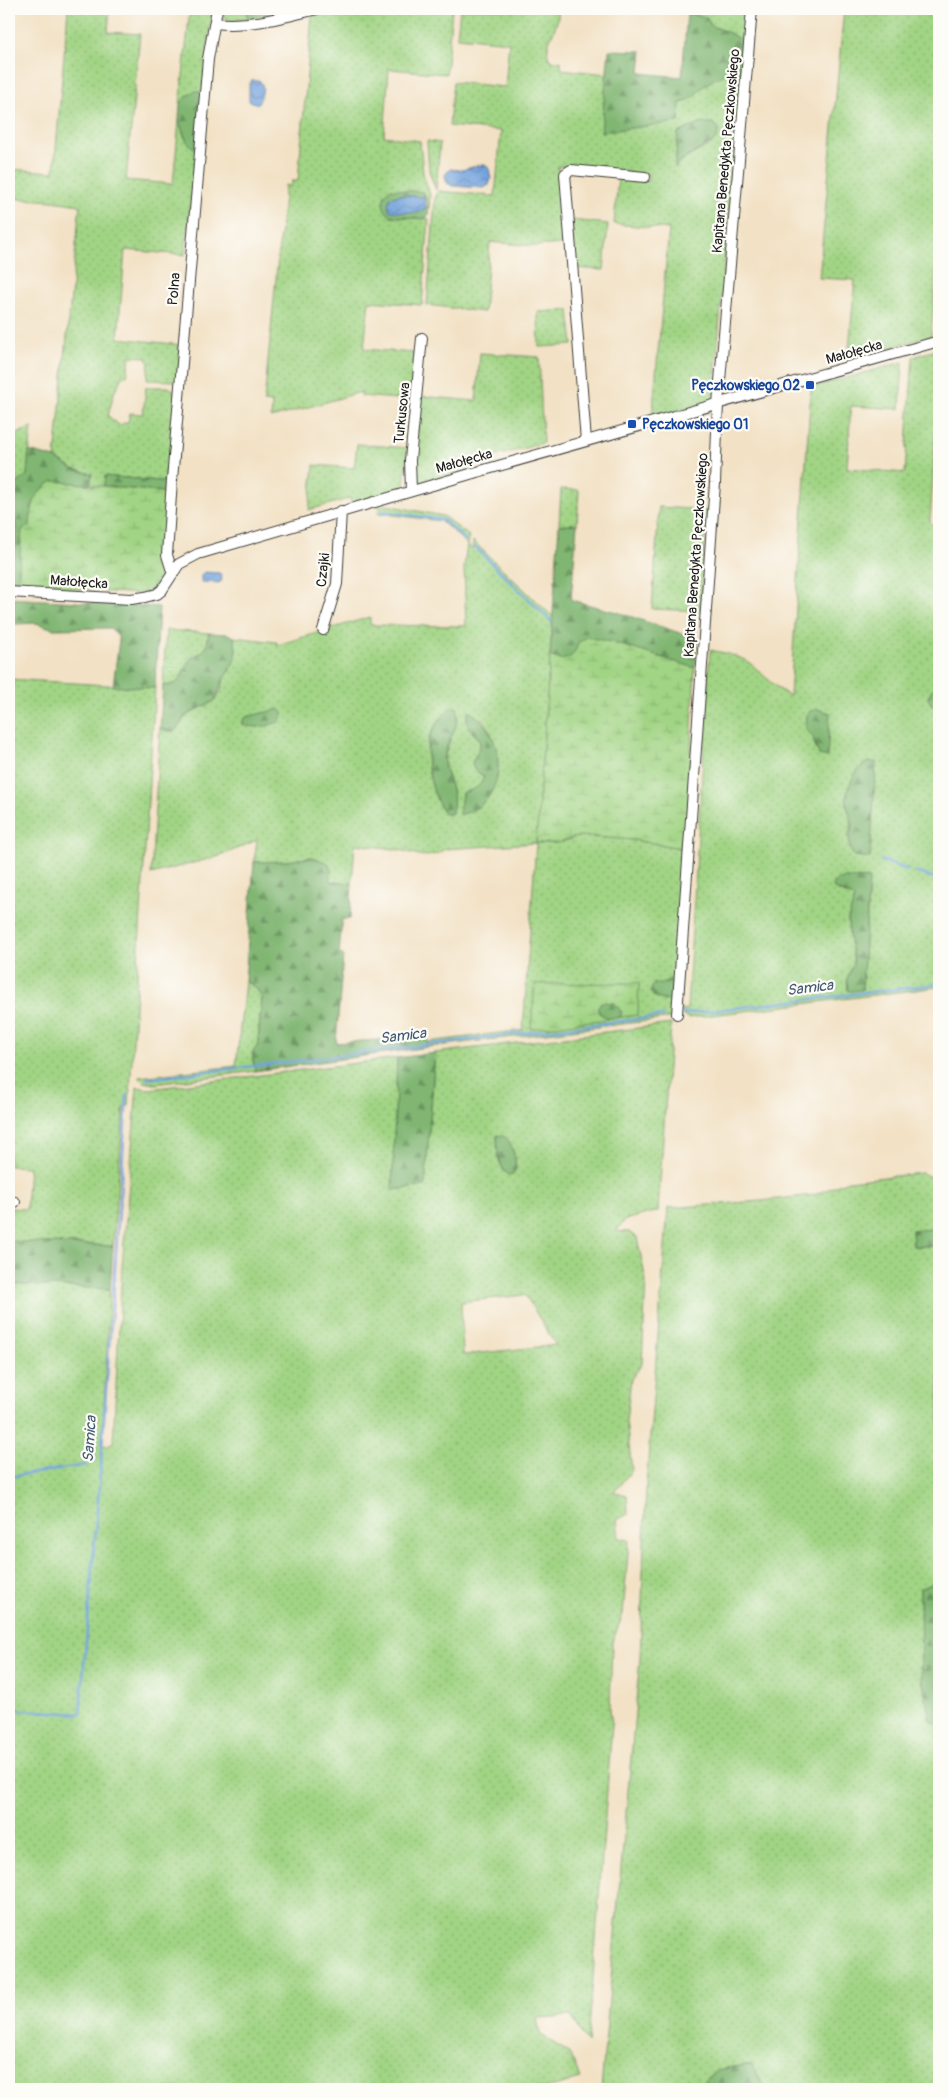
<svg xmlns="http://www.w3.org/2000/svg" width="948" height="2098" font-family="Pangolin,sans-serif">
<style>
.grass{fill:url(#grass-dots);stroke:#5e7850;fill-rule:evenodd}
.forest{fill:url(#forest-firs);stroke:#4e6947}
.wetland{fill:url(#wetland-marsh);stroke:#5e7850}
.water{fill:url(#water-waves);stroke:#48607c}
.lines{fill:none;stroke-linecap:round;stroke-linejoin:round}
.stream{stroke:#73a3dd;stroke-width:2.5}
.minor-casing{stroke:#3c3a35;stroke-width:12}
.minor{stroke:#fff;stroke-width:10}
.transit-dot{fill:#1a4fb4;stroke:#fdfcf7;stroke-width:2}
.labels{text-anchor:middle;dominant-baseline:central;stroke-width:4.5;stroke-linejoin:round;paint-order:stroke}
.street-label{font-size:14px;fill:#1c1c1c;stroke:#fdfcf7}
.transit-label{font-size:14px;font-weight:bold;fill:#164399;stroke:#fdfcf7;text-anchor:end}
.water-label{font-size:15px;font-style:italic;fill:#435973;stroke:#fdfcf7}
</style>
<defs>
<pattern id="grass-dots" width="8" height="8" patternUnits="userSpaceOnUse" patternTransform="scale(1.25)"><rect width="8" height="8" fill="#a1d484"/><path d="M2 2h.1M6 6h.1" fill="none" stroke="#8ab571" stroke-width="1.8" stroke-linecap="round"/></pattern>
<pattern id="forest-firs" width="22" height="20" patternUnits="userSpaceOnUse" patternTransform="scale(1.25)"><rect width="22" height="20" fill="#80b672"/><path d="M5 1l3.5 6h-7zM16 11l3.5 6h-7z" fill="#68935d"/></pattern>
<pattern id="wetland-marsh" width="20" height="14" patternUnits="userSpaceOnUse" patternTransform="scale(1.25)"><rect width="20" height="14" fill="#a1d484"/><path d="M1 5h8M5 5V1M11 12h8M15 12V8" fill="none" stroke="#8ab571"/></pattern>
<pattern id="water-waves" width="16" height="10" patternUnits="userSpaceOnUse" patternTransform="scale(1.25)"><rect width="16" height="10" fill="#73a3dd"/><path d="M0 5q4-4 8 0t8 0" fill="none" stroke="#5e84b2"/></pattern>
</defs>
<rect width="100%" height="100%" fill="#fdfcf7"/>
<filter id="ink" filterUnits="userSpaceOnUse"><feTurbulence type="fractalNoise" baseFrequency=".02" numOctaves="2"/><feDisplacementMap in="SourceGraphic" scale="10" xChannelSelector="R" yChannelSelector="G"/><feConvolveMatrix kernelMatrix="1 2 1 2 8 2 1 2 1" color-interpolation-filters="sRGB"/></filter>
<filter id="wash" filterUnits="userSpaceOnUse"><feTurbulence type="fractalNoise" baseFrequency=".0096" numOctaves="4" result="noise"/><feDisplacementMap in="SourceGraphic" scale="20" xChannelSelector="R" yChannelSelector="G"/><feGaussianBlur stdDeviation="1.12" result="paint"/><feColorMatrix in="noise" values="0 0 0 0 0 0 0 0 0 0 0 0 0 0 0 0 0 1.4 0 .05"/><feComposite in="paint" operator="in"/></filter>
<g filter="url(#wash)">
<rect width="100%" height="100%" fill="#f2e1c4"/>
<path class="grass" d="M68 9H110L108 32 140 34 126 180 173 184 179 121 185 138 196 150 185 255 125 250 118 338 182 345 178 381 147 380 149 363 146 357 130 356 127 376 122 377 114 393 108 416 119 425 128 422 130 413 143 414 146 387H168L177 392 170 482 105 476 104 486 90 485 92 474 73 469 55 458 80 205 52 201 9 198V169L54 172Z
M190 9H213L202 92 180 104Z
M221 9H246L248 19 230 21 224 17Z
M331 9H452L446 74 389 69 384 136 420 141 423 173 430 195 429 209 424 193 388 190 384 196 391 216 429 219 422 305 369 301 364 349 414 353 410 400 361 396V392L271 418 272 403 264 402 285 185 291 186 292 181H298L312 15Z
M460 9H559C558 14 558 20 556 25 552 38 546 41 548 57L552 61H561V69L607 74 602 132 680 103C694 101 697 90 708 83 717 76 730 73 741 70L713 401 652 419 669 229 614 224 618 178 648 181V174L558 166 564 244 535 246 490 242 484 312 427 305 435 199 438 191 495 196 501 131 449 126 453 82 505 87 509 42 457 37ZM712 123 713 143 679 162 675 167 678 133 699 124Z
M688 9H747L744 44C734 34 724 30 711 26L706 17 687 13Z
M844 9H939V234L931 336 848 360 855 280 819 278Z
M9 92H13L9 157Z
M427 141 440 143 436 190 429 171Z
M572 220 608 224 604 270 575 268Z
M569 310 573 345 539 347 538 312Z
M939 349V377L930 522 939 529V683L936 685 931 704 934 706 939 702V987L688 1018 683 1016 681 1010 687 1009 710 650C724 653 739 655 751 664 764 675 775 688 790 696L811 388 903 362 900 409 851 406 847 468 905 473 913 357ZM817 709 830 713 816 750 813 737ZM876 762V763L870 857 848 836 852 824 847 802ZM851 878 869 879 862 990 849 973C859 958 848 940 848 922 848 914 853 907 854 899L851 896 834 889Z
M480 353 539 357 543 443 471 463 470 469 423 483 414 477 420 396 476 401Z
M32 427 27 475C23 479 15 484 13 489 4 511 28 540 9 558V438Z
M357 444 408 448 404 487 400 490 351 504V498L309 510 314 465 354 468Z
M561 489 579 490 577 524 559 525Z
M387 505 443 516 469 536 467 544 472 550 473 541 553 617 536 843H558L579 836 634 840 686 849 679 976 662 983 654 984 653 996 665 1001 677 998 673 1018 428 1047V1042L523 1030 536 843 445 849C426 862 418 853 399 850 384 847 369 846 355 844L352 883 330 881 331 870 312 857 287 861 254 862 257 840 220 856 151 874 160 728 168 731 175 730 187 715 214 701 221 691 224 678 229 672 236 651 234 637 277 642V645L370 617V625L466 626 464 567 467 544 441 521 378 513 379 506ZM457 708C461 725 447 740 445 757 442 777 460 789 451 814H445C432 798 422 756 430 735 436 722 445 715 457 708ZM266 713 268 726 246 717ZM481 718C495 736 499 754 497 776L459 815 467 791C478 790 480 786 484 777L474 769C474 757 481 751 480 739L473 733Z
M659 507 707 510 700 611 652 609Z
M166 630 209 633C208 637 208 645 205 649 201 654 193 655 189 661 182 673 181 688 163 685Z
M9 679 155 688 129 1106H124L113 1246 9 1241V1208L26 1209 29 1167 9 1166Z
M245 981 256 988 262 998 255 1071 155 1084 144 1082 139 1077 236 1066Z
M671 1024 658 1211 625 1220 616 1231 629 1232 637 1237 646 1281 642 1364 631 1379 626 1421 632 1470 614 1492 627 1495 628 1514 617 1520 619 1538 629 1540 623 1614 612 1643 610 1709 612 1724 588 2044 571 2016 537 2018 540 2034 570 2054 581 2079 550 2087 547 2089H9V1284L110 1289 102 1446 113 1443 122 1267 137 1087 149 1089 397 1058 393 1190 425 1186 435 1053ZM508 1141 515 1158 516 1170 508 1175 503 1170 497 1154ZM525 1295 556 1345 463 1355 461 1302Z
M922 1173 939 1181V1229L912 1230 913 1246H939V1582L920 1588 921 1672 930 1720 939 1724V2089H766L751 2064 717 2070 700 2086 691 2089H601L640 1658 646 1486 668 1208 760 1201 814 1195 848 1181Z"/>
<path class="forest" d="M246 9H281V12L248 19Z
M687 13 706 17 711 26C724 30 734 34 744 44L741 70C730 73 717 76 708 83 697 90 694 101 680 103L679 122 601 132 609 50 642 51 640 73 682 77Z
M195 91 202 92 196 150 187 142 179 121 180 104 187 96Z
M712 123 719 128 717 139 679 162 675 168 678 133 699 124Z
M391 189 423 192 424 197 399 195 422 212 426 206 429 210 427 217 423 219 391 216C381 210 380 196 391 189Z
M29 451 55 458 73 469 92 474 90 485 53 481C34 492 32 505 30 526L22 530 18 585H9V558L14 549 17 529 11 514 12 495 13 487 27 475Z
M105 476 170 482 169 493 104 486Z
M577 524 571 600 620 613 698 639 695 668 614 643 587 637 578 643C575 658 564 664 550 656L559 525Z
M9 598 159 607 155 688 113 686 119 640 117 634 110 628 54 629 36 623 16 624 9 622Z
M209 633 228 634 234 637 236 651 233 664 224 678 217 696 214 701 187 715 175 731H168L160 728 163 685C181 688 182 673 189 661 193 655 201 654 205 649 208 645 208 637 209 633Z
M939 683V702L934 706 931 704 928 698 931 691Z
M452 706 457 708C461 725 447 740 444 757 442 777 460 789 451 814H445C432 798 422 755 431 735 435 723 444 715 452 706Z
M279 709 284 713 279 722C267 726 256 729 243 725V720L246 717Z
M817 709 830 713 827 757 819 755 813 737 806 730 807 715 810 711Z
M469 711C509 735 510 804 459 815L462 793C474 789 479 789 484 777L474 769 472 763 480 746V739C471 731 463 724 469 711Z
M868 762H876L870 858 854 856C846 845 850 837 852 826 853 819 848 813 847 806 844 791 854 769 868 762Z
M312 857 328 863 331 870 330 881 352 883 350 919H342L339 954 343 955 336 1043 427 1036 428 1047 255 1071 252 1053 258 1045 262 998 256 988 245 981 254 862 287 861Z
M845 878 869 879 862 990 848 991 847 979 854 961 850 942 848 920 854 899 851 896 834 889 833 886 835 882Z
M679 976 677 998C666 1002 657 1001 650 991L654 984 662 983Z
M601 1002 614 1003 621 1011V1017C610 1019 603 1020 597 1008Z
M435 1053 425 1186 392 1190 397 1058Z
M497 1135C498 1135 503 1136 505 1137 513 1143 519 1166 513 1174L508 1175C497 1164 497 1150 497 1135Z
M939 1229V1246H913L912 1230Z
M9 1241 113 1246 110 1289 9 1284Z
M939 1582V1724L930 1720 921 1672 920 1588Z
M751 2064 766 2089H691L700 2086 717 2070Z"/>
<path class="wetland" d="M53 481 169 493C166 513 165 572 156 586 152 592 145 593 139 594L18 585 22 530 30 526C32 504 34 493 53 481Z
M587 637 614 643 695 668 686 849 634 840 579 836 558 843H536L550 656C564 664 575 658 578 643Z
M639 983 638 1015 621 1017V1011L614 1003 601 1002 597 1008 599 1013 608 1019 531 1029 535 984Z"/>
<path class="water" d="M252 80 260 81C266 87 261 97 258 104L249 101V85Z
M479 165H485L489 168 491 179 489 185 484 188 452 186 447 183 445 175 450 169 462 170Z
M399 195 424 197 426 206 424 210 417 213 390 211 388 204 390 198Z
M204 572 220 573 222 581 218 583 201 582V575Z"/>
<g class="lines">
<path class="stream" d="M382 511 443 520 465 540
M475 547 551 621
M881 860 908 870
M914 872 939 879
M683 1014 939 984
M147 1079 663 1016
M9 1477 86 1465
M9 1709 80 1714 101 1463 127 1095"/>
</g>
</g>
<g filter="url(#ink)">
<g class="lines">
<defs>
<path id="minor" d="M215 23C249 27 284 17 317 9
M586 441 565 174 571 170 645 177
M411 491 410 460 422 338
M172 571 167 555 172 480 208 59 217 9
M9 592 131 599 145 597 157 594 162 590 179 564 198 554 477 472 939 341
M323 630 337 584 341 511
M677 1014 715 483 718 404 752 9
M9 1202H15"/>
</defs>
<use href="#minor" class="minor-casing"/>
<use href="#minor" class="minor"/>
</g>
</g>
<g class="transit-dot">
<rect x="805" y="380" width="10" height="10" rx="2.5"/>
<rect x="627" y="419" width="10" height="10" rx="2.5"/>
</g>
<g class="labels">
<g class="street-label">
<text transform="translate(726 151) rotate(-85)">Kapitana Benedykta Pęczkowskiego</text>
<text transform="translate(174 289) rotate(-85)">Polna</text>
<text transform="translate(854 352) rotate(-16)">Małołęcka</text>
<text transform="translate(402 413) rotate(-84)">Turkusowa</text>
<text transform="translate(464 461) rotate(-16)">Małołęcka</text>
<text transform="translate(696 555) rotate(-86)">Kapitana Benedykta Pęczkowskiego</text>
<text transform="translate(323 570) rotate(-84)">Czajki</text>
<text transform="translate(79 582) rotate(4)">Małołęcka</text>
</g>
<g class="transit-label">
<text x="800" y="385">Pęczkowskiego 02</text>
<text x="642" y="424" text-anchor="start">Pęczkowskiego 01</text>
</g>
<g class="water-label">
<text transform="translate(810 988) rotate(-7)">Samica</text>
<text transform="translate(403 1036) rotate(-7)">Samica</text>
<text transform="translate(90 1439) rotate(-86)">Samica</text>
</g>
</g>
<rect width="948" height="2098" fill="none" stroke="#fdfcf7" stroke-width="30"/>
</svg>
